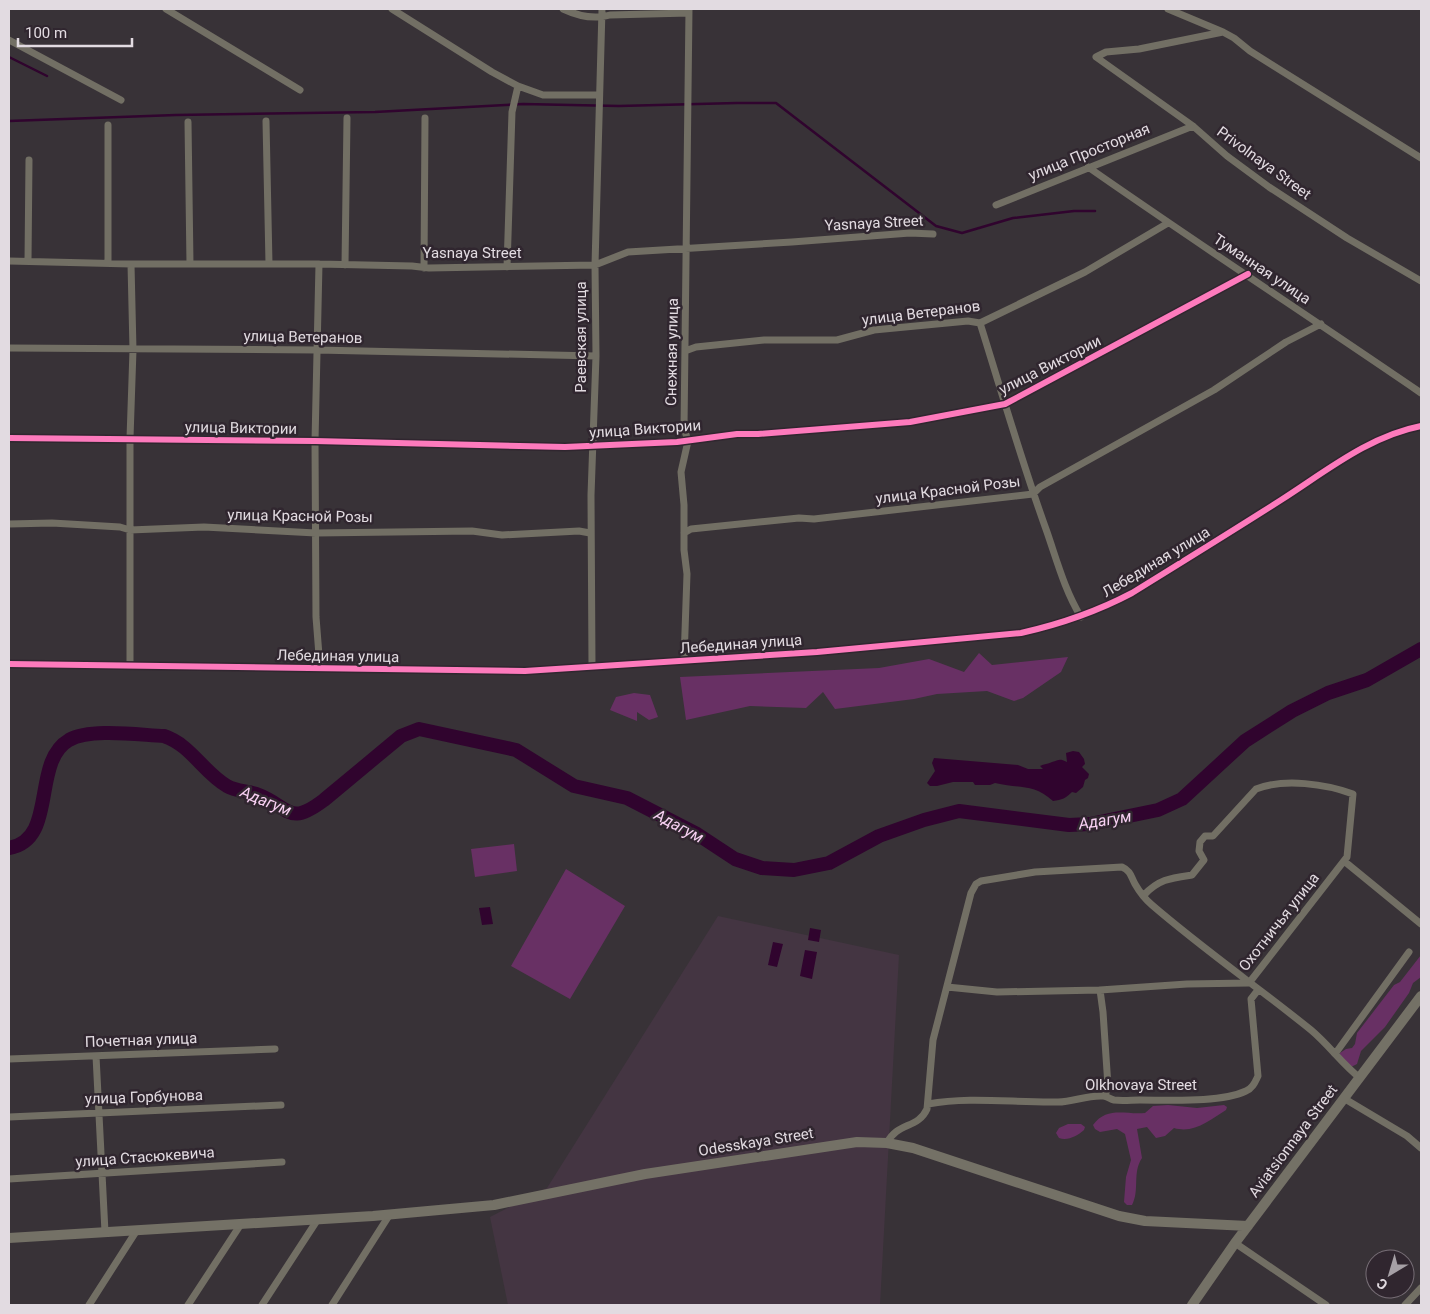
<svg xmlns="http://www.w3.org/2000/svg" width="1430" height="1314" font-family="Roboto,sans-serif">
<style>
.built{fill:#443542}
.green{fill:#683064}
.water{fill:#30042e}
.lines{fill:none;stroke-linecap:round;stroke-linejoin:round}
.stream{stroke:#30042e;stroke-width:2.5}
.river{stroke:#30042e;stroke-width:14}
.minor{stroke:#726f64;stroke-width:7}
.secondary{stroke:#747166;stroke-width:10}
.cycleway-casing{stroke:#30262f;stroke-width:9}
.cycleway{stroke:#fd7abc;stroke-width:6}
.labels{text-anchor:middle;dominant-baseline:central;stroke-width:5;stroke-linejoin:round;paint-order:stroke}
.street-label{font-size:15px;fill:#e2dbe1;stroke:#30262f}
.water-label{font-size:16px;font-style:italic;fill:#f8d1f3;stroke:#30262f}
</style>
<rect width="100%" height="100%" fill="#383237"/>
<path class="built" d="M718 916 899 955 880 1305H508L490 1217 547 1188Z"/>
<path class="green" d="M979 653 992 665 1068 657 1061 672 1023 698 1014 701 987 691 937 694 914 699 835 709 823 692 806 708 750 706 686 720 680 677 879 668 929 659 964 672Z
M634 693 650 695 658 717 649 720 637 712V721L610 710 616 697Z
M514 844 517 871 475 877 471 849Z
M566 869 625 906 570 999 511 966Z
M1421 955V977L1413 983 1409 993 1385 1027 1361 1051 1357 1064 1351 1067 1340 1057V1053L1346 1049 1352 1048 1355 1044 1357 1033 1394 985 1400 982Z
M1168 1105 1197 1108 1224 1105 1227 1107 1226 1110C1210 1120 1194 1134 1174 1128L1165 1136 1156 1138 1147 1127 1137 1129 1142 1158C1132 1173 1140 1190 1132 1205H1127L1124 1202 1126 1177 1131 1160 1125 1134 1117 1129 1100 1132 1095 1129 1093 1125C1107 1106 1125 1115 1145 1113L1153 1106Z
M1068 1124H1081L1085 1127 1084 1130C1077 1136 1068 1141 1059 1138L1056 1133 1059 1128Z"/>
<path class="water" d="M1073 751 1079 752 1084 759 1085 764 1082 767 1089 774 1088 778 1085 780 1083 787 1076 793 1072 792C1066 798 1062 800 1053 801 1033 783 1019 789 995 783L990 785H975L973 782H953L937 786H930L927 783 935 771 932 763 934 758 1018 765 1028 769H1043L1040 766C1044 764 1048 764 1052 762 1059 760 1059 758 1067 762L1066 753Z
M490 907 493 924 482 925 479 908Z
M810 928 821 930 819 942 808 940Z
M773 942 783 944 777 967 768 965Z
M805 950 817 952 812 979 800 976Z"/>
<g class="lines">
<path class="stream" d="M9 57 47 76
M9 121 176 115 375 112 523 104 619 106 737 103H776L936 226 962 233 1013 218 1074 211H1095"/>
<path class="river" d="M9 848C58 840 31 762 69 740 91 728 139 735 164 736 191 745 203 772 227 786 235 791 247 791 256 794 290 806 287 828 324 800L401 736 419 729 516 750 574 786 627 798 697 834 735 859 762 868 794 870 829 863 879 836 924 820 959 811 1069 825 1090 824 1158 810 1182 799 1245 741 1292 711 1328 693 1367 680 1421 649"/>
<path class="minor" d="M166 9 300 90
M392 9 492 72 518 86 543 95H599
M563 9C578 16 593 20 610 15L689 13
M1168 9 1223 32
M9 40 121 100
M266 121 269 264
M188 122 190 264
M1421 158 1250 51 1234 38 1223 32 1139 49 1106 52 1096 57 1193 126 1227 156 1269 187 1347 238 1421 281
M1088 167C1198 244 1310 317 1421 393
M996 205 1193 126
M9 261 131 264H319L412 266 429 268 595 265 628 252 792 242 910 233 933 234
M28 261 29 160
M108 263V125
M319 264 315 441 316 617 320 668
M345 265 347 118
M507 267 512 112 518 86
M424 268 425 118
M980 323C1002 393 1022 463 1047 532 1057 561 1065 591 1081 617
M9 348 317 350 596 356
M685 351 696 347 764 340H837L874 330 968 321 980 323 1085 272 1168 223
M9 438 315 441 565 447 677 442 737 434H758L910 422 1005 404 1248 274
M9 524 52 523 120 527 130 530 204 527 316 533 472 531 502 535 579 531 590 533
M684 533 691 529 799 518 814 519 1033 494 1040 487 1214 390 1286 342 1321 324
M684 660 687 574 684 550V505L681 472 688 441 684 428 689 9
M9 664 525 671 817 652 1021 633C1061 624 1096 612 1132 593 1182 562 1231 532 1281 500 1325 472 1369 436 1421 426
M130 666V438L133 350 131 264
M592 666 591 495 596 356 595 265 602 9
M1344 861 1421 924
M947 987 997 992 1100 990 1187 984 1249 983 1347 857 1353 794C1326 784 1284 778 1256 789L1213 836H1205L1200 842 1199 851 1204 860 1192 875C1171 878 1159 879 1144 895
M1100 990 1103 1012 1108 1086 1105 1096
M1335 1054 1409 952
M96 1056 105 1232
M9 1059 275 1049
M1345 1099 1407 1136 1421 1148
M928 1104C971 1096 1014 1103 1058 1102 1073 1102 1087 1095 1103 1096 1107 1096 1110 1099 1114 1100 1122 1101 1132 1100 1140 1100 1170 1100 1220 1103 1246 1091 1253 1088 1255 1082 1258 1076L1251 999 1258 990
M9 1117 281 1105
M887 1143C897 1122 918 1129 927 1109L933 1040 971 893 976 884 981 881 1035 872 1122 867C1131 871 1131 877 1135 884 1139 891 1146 900 1152 905 1203 949 1259 988 1311 1030 1329 1045 1342 1064 1360 1078
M9 1179 282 1162
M1235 1243 1326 1305
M89 1305 137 1230
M188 1305 241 1224
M262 1305 318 1219
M332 1305 390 1214
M1405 1305 1421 1288"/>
<path class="secondary" d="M9 1238 373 1216 494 1205 645 1174 857 1142 887 1143 913 1148 1119 1216 1145 1221 1248 1226
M1192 1305 1235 1243 1421 996"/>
<defs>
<path id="cycleway" d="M9 438 315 441 565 447 677 442 737 434H758L910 422 1005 404 1248 274
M9 664 525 671 817 652 1021 633C1061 624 1096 612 1132 593 1182 562 1231 532 1281 500 1325 472 1369 436 1421 426"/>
</defs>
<use href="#cycleway" class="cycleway-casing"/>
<use href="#cycleway" class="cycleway"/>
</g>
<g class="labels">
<g class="street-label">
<text transform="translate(1089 152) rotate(-22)">улица Просторная</text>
<text transform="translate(1264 163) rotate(36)">Privolnaya Street</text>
<text transform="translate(874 223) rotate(-3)">Yasnaya Street</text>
<text x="472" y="253">Yasnaya Street</text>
<text transform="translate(1262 269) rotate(34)">Туманная улица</text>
<text transform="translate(921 313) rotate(-7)">улица Ветеранов</text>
<text transform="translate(303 337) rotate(1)">улица Ветеранов</text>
<text transform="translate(581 337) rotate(-90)">Раевская улица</text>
<text transform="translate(672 352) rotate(-89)">Снежная улица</text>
<text transform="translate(1050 365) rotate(-27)">улица Виктории</text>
<text transform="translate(241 428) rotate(1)">улица Виктории</text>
<text transform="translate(645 429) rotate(-4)">улица Виктории</text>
<text transform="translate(948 490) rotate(-7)">улица Красной Розы</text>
<text transform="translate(300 516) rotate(1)">улица Красной Розы</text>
<text transform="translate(1156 562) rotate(-31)">Лебединая улица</text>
<text transform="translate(741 644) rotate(-4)">Лебединая улица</text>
<text transform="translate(338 656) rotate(1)">Лебединая улица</text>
<text transform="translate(1279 922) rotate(-52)">Охотничья улица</text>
<text transform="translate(141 1040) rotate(-2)">Почетная улица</text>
<text x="1141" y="1085">Olkhovaya Street</text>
<text transform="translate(144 1097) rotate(-2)">улица Горбунова</text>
<text transform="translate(1293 1141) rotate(-53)">Aviatsionnaya Street</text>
<text transform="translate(756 1142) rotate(-9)">Odesskaya Street</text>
<text transform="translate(145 1157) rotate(-4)">улица Стасюкевича</text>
</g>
<g class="water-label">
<text transform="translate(266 801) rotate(22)">Адагум</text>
<text transform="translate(1105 820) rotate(-9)">Адагум</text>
<text transform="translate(679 826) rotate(28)">Адагум</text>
</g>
</g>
<rect width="1430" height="1314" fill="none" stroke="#e2dbe1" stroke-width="20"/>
<g transform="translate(1390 1274) rotate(218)"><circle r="24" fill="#30262f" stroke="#776e76"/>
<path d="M0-4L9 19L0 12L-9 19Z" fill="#a6a0a6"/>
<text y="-8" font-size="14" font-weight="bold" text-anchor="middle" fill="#e2dbe1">С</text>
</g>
<path d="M18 38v8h114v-8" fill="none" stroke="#e2dbe1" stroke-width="2.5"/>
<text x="25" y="38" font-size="15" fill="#e2dbe1" stroke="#30262f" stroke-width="4" paint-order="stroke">100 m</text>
</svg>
